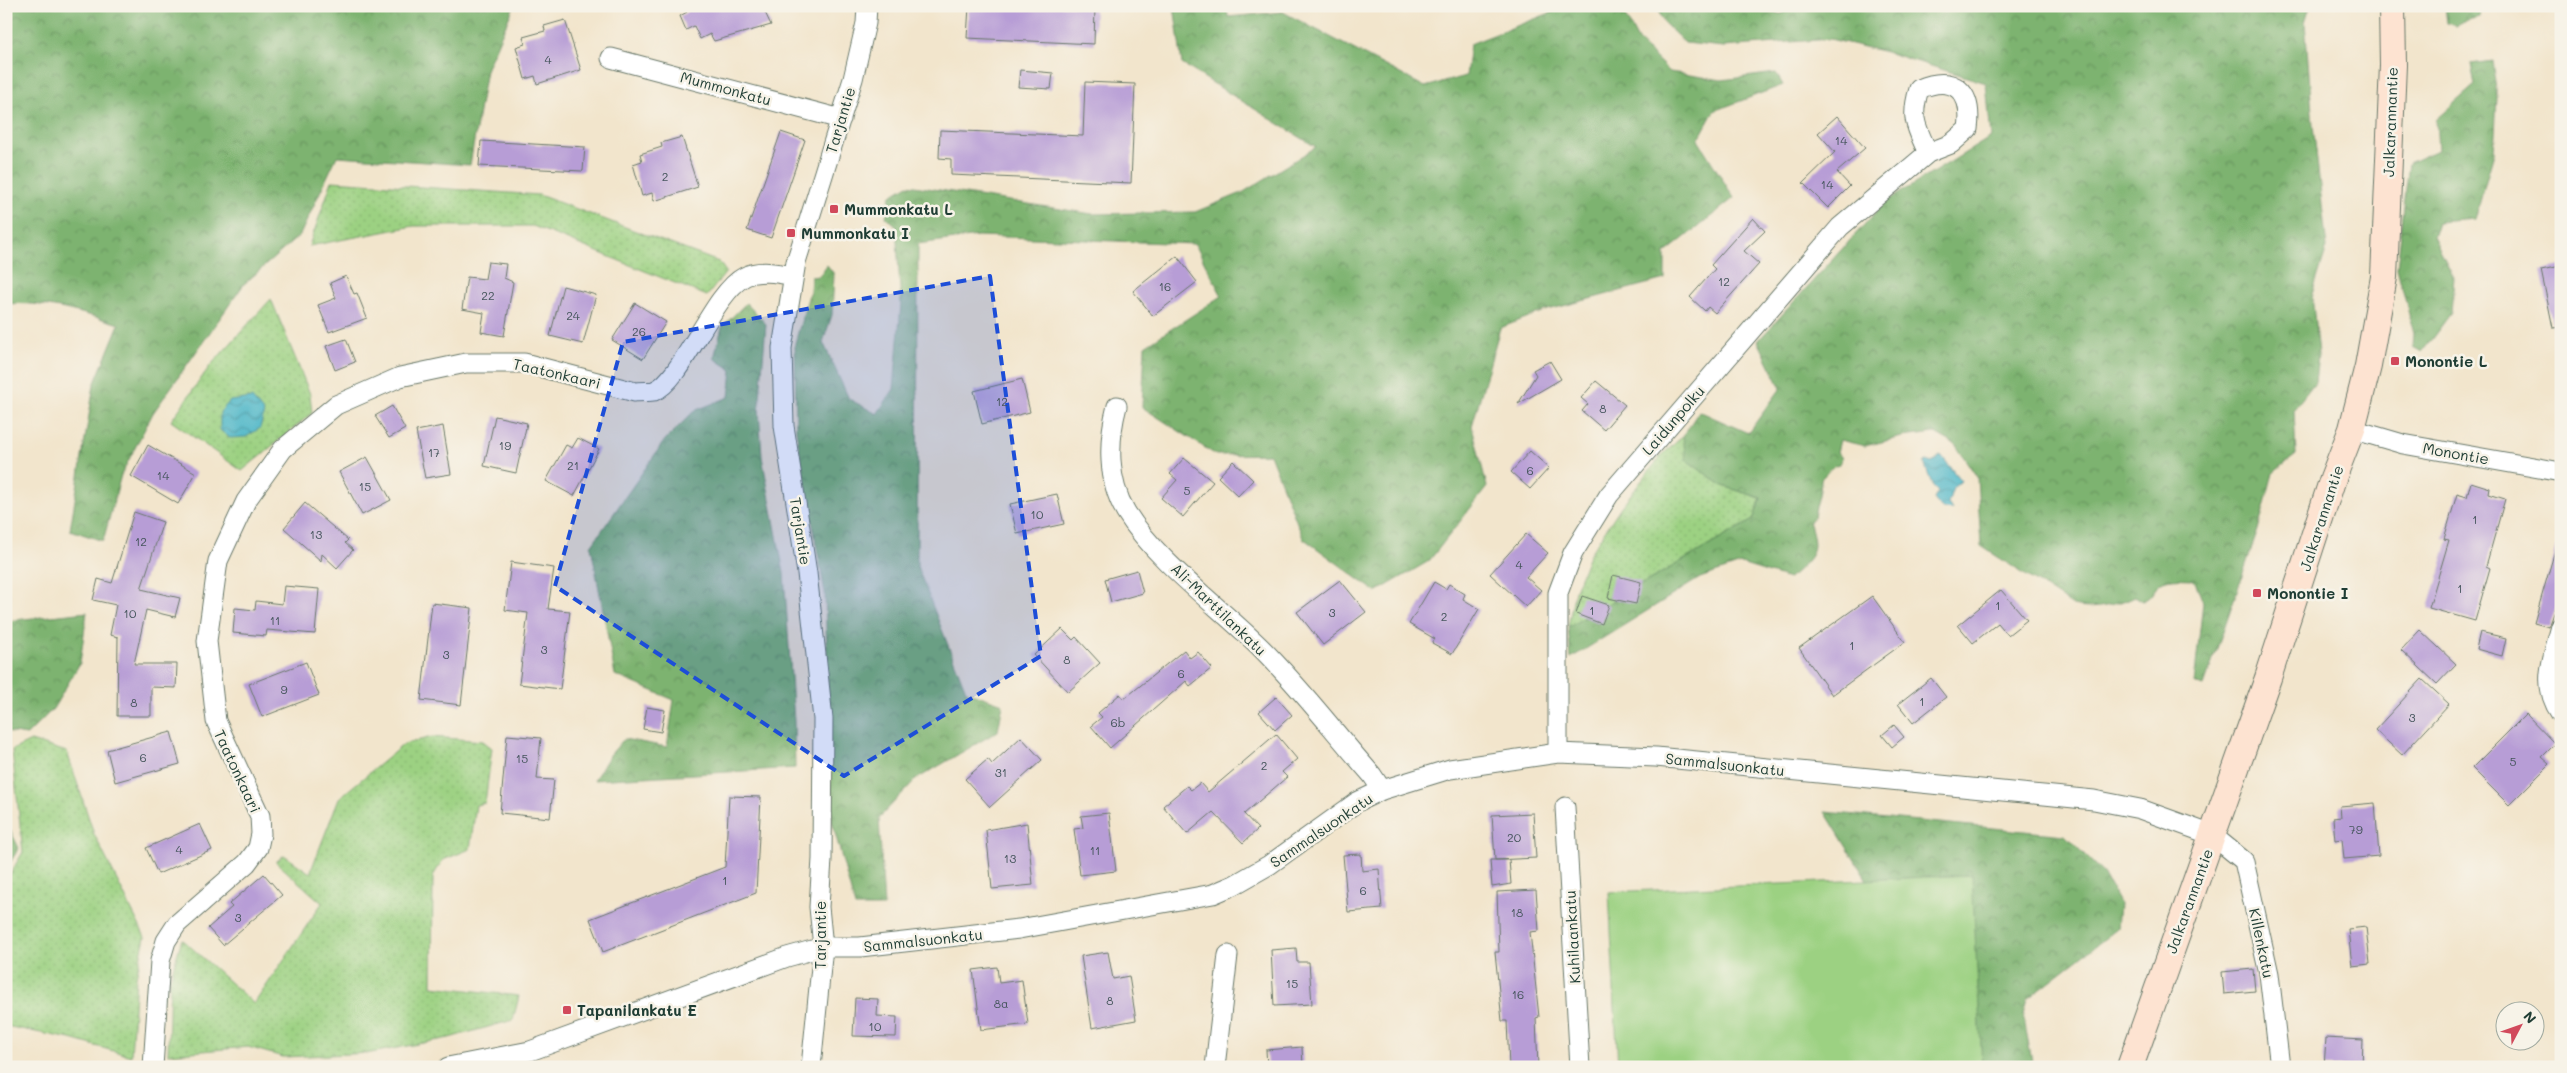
<svg xmlns="http://www.w3.org/2000/svg" width="2567" height="1073" font-family="Mali,sans-serif">
<style>
.grass{fill:url(#grass-dots);stroke:#5e875b}
.forest{fill:url(#forest-crowns);stroke:#4e7852}
.pitch{fill:#9cd182;stroke:#5e875b}
.water{fill:url(#water-waves);stroke:#357a7e}
.building{fill:#b79dd6}
.lines{fill:none;stroke-linecap:round;stroke-linejoin:round}
.minor-casing{stroke:#697869;stroke-width:21}
.secondary-casing{stroke:#697869;stroke-width:28}
.minor{stroke:#fff;stroke-width:19}
.secondary{stroke:#fde3d1;stroke-width:26}
.marked{fill:#1d4ed8;fill-opacity:0.2;stroke:#1d4ed8;stroke-width:4;stroke-dasharray:10 6;stroke-linejoin:round}
.poi-dot{fill:#d1495b;stroke:#f7f3e8;stroke-width:2}
.labels{text-anchor:middle;dominant-baseline:central;stroke-width:5;stroke-linejoin:round;paint-order:stroke}
.number-label{font-size:12px;fill:#45555c}
.street-label{font-size:15px;fill:#1f3d34;stroke:#f7f3e8}
.poi-label{font-size:15px;font-weight:bold;fill:#1f3d34;stroke:#f7f3e8;text-anchor:start}
</style>
<defs>
<pattern id="grass-dots" width="8" height="8" patternUnits="userSpaceOnUse" patternTransform="scale(1.25)"><rect width="8" height="8" fill="#9cd182"/><path d="M2 2h.1M6 6h.1" fill="none" stroke="#86b471" stroke-width="1.8" stroke-linecap="round"/></pattern>
<pattern id="forest-crowns" width="20" height="18" patternUnits="userSpaceOnUse" patternTransform="scale(1.25)"><rect width="20" height="18" fill="#7db370"/><path d="M2 6a3 3 0 1 1 6 0M12 15a3 3 0 1 1 6 0" fill="none" stroke="#66935d"/></pattern>
<pattern id="water-waves" width="16" height="10" patternUnits="userSpaceOnUse" patternTransform="scale(1.25)"><rect width="16" height="10" fill="#4bb6c8"/><path d="M0 5q4-4 8 0t8 0" fill="none" stroke="#3e95a3"/></pattern>
</defs>
<rect width="100%" height="100%" fill="#f7f3e8"/>
<filter id="ink" filterUnits="userSpaceOnUse"><feTurbulence type="fractalNoise" baseFrequency=".02" numOctaves="2"/><feDisplacementMap in="SourceGraphic" scale="10" xChannelSelector="R" yChannelSelector="G"/><feConvolveMatrix kernelMatrix="1 2 1 2 8 2 1 2 1" color-interpolation-filters="sRGB"/></filter>
<filter id="wash" filterUnits="userSpaceOnUse"><feTurbulence type="fractalNoise" baseFrequency=".0096" numOctaves="4" result="noise"/><feDisplacementMap in="SourceGraphic" scale="20" xChannelSelector="R" yChannelSelector="G"/><feGaussianBlur stdDeviation="1.12" result="paint"/><feColorMatrix in="noise" values="0 0 0 0 0 0 0 0 0 0 0 0 0 0 0 0 0 1.4 0 .05"/><feComposite in="paint" operator="in"/></filter>
<g filter="url(#wash)">
<rect width="100%" height="100%" fill="#f2e5cc"/>
<path class="grass" d="M332 181 539 195 719 262 726 272 707 296 533 226H414L309 246Z
M271 299 310 394 312 413 242 471 171 421 210 366Z
M1683 436 1687 460 1723 486 1761 498 1753 520 1568 627 1575 590 1589 555 1620 508 1662 455Z
M432 737 483 741 492 748 485 803 476 805 470 849 443 860 433 876 432 986 519 996 513 1020 449 1038 371 1053 283 1057 248 1047 168 1054 170 979 182 939 254 1004 322 903 276 862 284 855 310 873 339 798 404 744Z
M31 741 67 752 94 834 145 937 136 977 131 1056 71 1039 6 1026V881L23 852 12 750Z"/>
<path class="forest" d="M6 6H514L486 70 470 165 337 156 300 235 244 284 153 413 121 475 103 541 70 530 94 385 119 324C83 313 44 301 6 304Z
M1174 6H1227L1228 17 1283 12 1425 87 1466 76 1470 44 1568 6H1620L1639 42 1670 72 1722 80 1776 73 1783 85 1714 111 1698 140 1734 198 1665 253V279L1544 311 1500 328 1472 426 1487 487 1429 561 1376 592 1303 538 1270 454 1216 455 1142 407 1145 346 1222 296 1195 244 978 236 918 244 917 566 966 691 1003 704 998 731 915 780 879 818 884 907H855L832 821 825 593 796 431 795 343 810 291 811 277 819 276 827 265 834 274 832 315 823 342 849 399 877 414 894 389 901 304 896 225 886 217 891 195 908 185 1092 214 1195 212 1242 193 1316 147 1182 64Z
M1656 6H1749L1781 14 1796 6H2310L2305 22 2313 125 2327 248 2312 294 2318 355 2315 382 2294 409 2296 455 2273 473 2258 530 2204 686 2194 683 2203 602 2194 579C2182 579 2163 576 2156 587 2150 596 2153 595 2143 601L2135 596C2116 605 2093 611 2073 606L1981 546 1977 477 1955 444 1935 433 1902 437 1865 446 1840 440 1837 452 1842 458 1839 464 1833 466 1821 479C1821 493 1816 503 1814 517L1809 521C1820 555 1812 556 1789 579L1741 564 1700 578 1571 658 1568 627 1753 520 1761 498 1723 486 1686 460 1683 436 1699 411 1748 433 1781 388 1758 341 1885 202 1991 137 1986 83 1886 52 1830 39 1724 47 1685 43 1664 23Z
M2445 6H2481L2479 17 2464 21 2455 26 2447 23Z
M2492 61 2497 97 2494 153 2475 219 2438 222 2433 237 2454 277 2451 313 2422 352 2413 347 2414 334 2397 268 2409 163 2438 150 2436 119 2475 85 2471 64Z
M746 303 766 324 759 409 762 457 784 573 794 721 795 768 594 780 610 755 624 739 667 747 674 700 615 675 591 546 665 440 694 411 729 397 732 370 714 358 722 327Z
M87 612 80 663 53 709 27 735 6 732V621Z
M1825 812 2065 835 2102 872 2119 903 2117 929 2027 999 2023 1014 2033 1067H1982L1972 875 1867 880Z
M6 830H10L19 848 6 869Z"/>
<path class="pitch" d="M1972 875 1982 1067H1618L1609 892Z"/>
<path class="water" d="M252 398 264 413 260 428 246 437 230 438 220 430V412L230 401Z
M1941 455 1961 481 1953 488 1948 503 1952 510 1942 509 1934 499 1938 492 1933 487 1924 463 1926 461 1932 463Z"/>
<g id="blocks">
<path class="building" d="M684 6H762L771 25 714 41 710 34 700 39 694 26 686 30 680 16 687 12Z
M969 6H1095L1094 44 967 38Z
M565 20 581 70 537 84 535 76 525 79 516 47 525 44 523 37 545 31 544 26Z
M1020 70 1053 73 1051 89 1018 87Z
M1085 82 1135 84 1131 183 951 175V159L939 158 940 130 1083 136Z
M1837 116 1865 148 1837 172 1850 186 1828 208 1803 183 1835 152 1818 133Z
M781 132 805 140 771 238 747 230Z
M682 137 698 187 654 201 652 193 642 196 633 164 642 161 640 154 662 147 661 143Z
M481 141 585 147 583 171 479 166Z
M1753 218 1765 231 1744 251 1759 264 1715 313 1708 307 1705 311 1690 297 1715 269 1711 265Z
M1177 256 1197 282 1153 316 1133 291Z
M488 262 506 264 504 278 513 282 504 336 481 332 484 313 462 309 467 277 485 279Z
M2561 266V327L2553 328 2541 270Z
M346 276 354 294 357 293 367 318 329 332 318 305 336 298 330 283Z
M563 286 596 295 583 344 550 336Z
M635 303 666 322 643 359 612 340Z
M346 339 355 362 335 370 326 346Z
M1550 361 1561 379 1518 404 1536 375 1533 370Z
M1022 379 1030 412 982 424 974 391Z
M1596 381 1625 405 1604 430 1582 411 1588 404 1581 398Z
M392 406 405 429 389 438 375 416Z
M495 416 527 423 516 473 484 466Z
M443 426 451 474 425 478 416 431Z
M578 438 599 449 574 496 546 481 566 445 572 448Z
M148 445 196 473 178 504 131 476Z
M1530 451 1549 468 1530 489 1511 472Z
M367 457 391 500 362 515 339 472Z
M1184 458 1213 482 1183 517 1161 498 1177 480 1170 474Z
M1233 461 1253 480 1238 496 1218 477Z
M2471 482 2490 488 2489 494 2505 499 2486 566 2490 568 2475 621 2429 608 2449 540 2444 539 2457 494 2467 497Z
M1057 494 1064 524 1017 534 1010 504Z
M305 503 348 540 345 543 353 550 337 568 322 554 321 561 284 528Z
M134 512 163 522 141 589 180 598 175 617 146 610 134 664H177L176 688 151 687V716H117L118 637 110 635 116 605 93 600 98 579 112 583Z
M1526 534 1548 553 1526 577 1541 590 1526 607 1490 574Z
M2556 547H2561V594L2549 627 2534 623Z
M511 562 554 568 548 609 570 611 560 689 519 684 528 613 505 610Z
M1137 570 1143 593 1111 602 1105 579Z
M1613 575 1641 582 1636 604 1608 598Z
M1340 580 1366 612 1323 645 1297 612Z
M1434 582 1446 589 1449 584 1465 594 1463 599 1479 609 1452 654 1432 643 1435 639 1409 624Z
M284 586 319 589 315 634 267 630 266 636 233 633 235 608 255 610 256 601 282 604Z
M2001 590 2027 620 2008 635 1998 623 1973 643 1958 625Z
M1582 596 1609 605 1602 624 1576 614Z
M1872 596 1905 642 1832 695 1799 648Z
M432 603 472 608 461 705 421 700Z
M1062 629 1073 640 1076 637 1100 663 1068 692 1034 655Z
M2420 630 2456 664 2437 684 2401 650Z
M2480 632 2506 638 2502 656 2476 649Z
M1184 650 1190 658 1198 652 1212 668 1190 686 1186 681 1110 748 1091 726 1102 717 1098 713 1120 694 1124 699Z
M306 662 319 695 262 717 249 684Z
M1931 678 1946 697 1913 723 1898 704Z
M2422 679 2449 704 2402 755 2375 730Z
M1276 697 1292 715 1275 730 1259 712Z
M647 707 665 710 661 732 643 729Z
M2526 714 2555 744 2542 757 2550 764 2509 805 2472 768Z
M1894 725 1904 737 1892 747 1882 735Z
M171 732 180 764 115 782 107 750Z
M1276 734 1297 759 1282 772 1287 777 1244 814 1258 829 1243 843 1213 812 1187 834 1163 806 1187 786 1191 790 1200 783 1208 792Z
M507 735 541 738 537 779 554 780 550 818 500 813Z
M1021 737 1042 760 990 807 965 779 988 759 992 764Z
M729 796 761 797 756 893 603 952 590 919 725 867Z
M2375 803 2379 856 2344 859 2342 839 2335 840 2333 818 2341 817 2340 806Z
M1109 813 1116 871 1080 875 1074 829 1083 828 1081 816Z
M1533 813 1536 858 1495 860 1492 815Z
M1027 823 1033 885 992 889 986 830Z
M200 824 212 850 158 874 146 848Z
M1361 854 1362 871 1379 869 1382 909 1348 912 1343 855Z
M1490 860H1509L1511 884 1492 887Z
M264 874 282 895 223 945 208 928 232 907 229 904Z
M1536 890 1539 931 1530 932 1539 1017 1536 1018 1538 1067H1509L1507 1021H1502L1495 952H1499L1497 892Z
M2366 927 2370 964 2352 966 2348 929Z
M1296 948 1297 962H1309L1312 1004 1274 1006 1271 950Z
M1108 952 1113 979 1129 976 1136 1020 1092 1028 1081 956Z
M997 967 999 983 1022 980 1028 1024 981 1030 973 970Z
M2253 969 2255 991 2224 994 2222 972Z
M855 998 878 999 877 1016 897 1017 896 1037 853 1036Z
M2326 1038 2363 1040 2362 1067H2324Z
M1302 1047 1303 1067H1267L1266 1050Z"/>
</g>
</g>
<g filter="url(#ink)">
<use href="#blocks" fill-opacity="0" stroke="#697869" stroke-width="1"/>
<g class="lines">
<defs>
<path id="minor" d="M611 58 841 119
M1117 406C1108 440 1107 481 1126 512 1157 562 1220 607 1262 649 1301 688 1335 733 1372 775L1382 790
M2352 429 2403 444 2561 472
M2561 626C2553 659 2540 684 2561 714
M1558 753V593L1573 553 1609 495 1840 227 1928 153 1951 144 1968 129C1973 92 1955 74 1919 89 1910 119 1916 126 1928 153
M1565 807 1580 1067
M153 1067 160 961 166 941 177 924 247 863 258 848 261 834 260 816 216 721 207 641 218 561 246 501 283 449 336 405 400 377 466 363H524L635 392C641 391 649 392 654 391 682 381 713 293 744 277 758 269 778 273 793 276
M448 1067 530 1051 787 957 823 947H860L1019 929 1213 894 1234 885 1269 865 1357 802 1382 790 1450 769 1558 753 1656 757 2094 800 2140 809 2212 835 2244 861 2269 974 2280 1067
M811 1067 823 947 819 907 822 859 823 719 807 573 784 426 782 348 796 262 853 79 866 23 867 6
M1215 1067 1228 955"/>
<path id="secondary" d="M2130 1067 2268 678 2333 478 2352 429 2368 366 2384 277 2393 65 2392 6"/>
</defs>
<use href="#minor" class="minor-casing"/>
<use href="#secondary" class="secondary-casing"/>
<use href="#minor" class="minor"/>
<use href="#secondary" class="secondary"/>
</g>
</g>
<path class="marked" d="M990 276 1041 656 844 776 555 586 623 342Z"/>
<g class="poi-dot">
<rect x="829" y="204" width="10" height="10" rx="2.5"/>
<rect x="786" y="228" width="10" height="10" rx="2.5"/>
<rect x="2390" y="356" width="10" height="10" rx="2.5"/>
<rect x="2252" y="588" width="10" height="10" rx="2.5"/>
<rect x="562" y="1005" width="10" height="10" rx="2.5"/>
</g>
<g class="labels">
<g class="number-label">
<text x="548" y="59">4</text>
<text x="1841" y="140">14</text>
<text x="665" y="176">2</text>
<text x="1827" y="184">14</text>
<text x="1724" y="281">12</text>
<text x="1165" y="286">16</text>
<text x="488" y="295">22</text>
<text x="573" y="315">24</text>
<text x="639" y="331">26</text>
<text x="1002" y="401">12</text>
<text x="1603" y="408">8</text>
<text x="505" y="445">19</text>
<text x="434" y="452">17</text>
<text x="573" y="465">21</text>
<text x="1530" y="470">6</text>
<text x="163" y="475">14</text>
<text x="365" y="486">15</text>
<text x="1187" y="490">5</text>
<text x="1037" y="514">10</text>
<text x="2475" y="519">1</text>
<text x="316" y="534">13</text>
<text x="141" y="541">12</text>
<text x="1519" y="564">4</text>
<text x="2460" y="588">1</text>
<text x="1998" y="605">1</text>
<text x="1592" y="610">1</text>
<text x="1332" y="612">3</text>
<text x="130" y="613">10</text>
<text x="1444" y="616">2</text>
<text x="275" y="620">11</text>
<text x="1852" y="645">1</text>
<text x="544" y="649">3</text>
<text x="446" y="654">3</text>
<text x="1067" y="659">8</text>
<text x="1181" y="673">6</text>
<text x="284" y="689">9</text>
<text x="1922" y="701">1</text>
<text x="134" y="702">8</text>
<text x="2412" y="717">3</text>
<text x="1118" y="722">6b</text>
<text x="143" y="757">6</text>
<text x="522" y="758">15</text>
<text x="2513" y="761">5</text>
<text x="1264" y="765">2</text>
<text x="1001" y="772">31</text>
<text x="2356" y="829">79</text>
<text x="1514" y="837">20</text>
<text x="179" y="849">4</text>
<text x="1095" y="850">11</text>
<text x="1010" y="858">13</text>
<text x="725" y="880">1</text>
<text x="1363" y="890">6</text>
<text x="1517" y="912">18</text>
<text x="238" y="917">3</text>
<text x="1292" y="983">15</text>
<text x="1518" y="994">16</text>
<text x="1110" y="1000">8</text>
<text x="1001" y="1003">8a</text>
<text x="875" y="1026">10</text>
</g>
<g class="street-label">
<text transform="translate(726 88) rotate(15)">Mummonkatu</text>
<text transform="translate(840 120) rotate(-73)">Tarjantie</text>
<text transform="translate(2390 122) rotate(-88)">Jalkarannantie</text>
<text transform="translate(557 373) rotate(13)">Taatonkaari</text>
<text transform="translate(1673 420) rotate(-49)">Laidunpolku</text>
<text transform="translate(2456 453) rotate(10)">Monontie</text>
<text transform="translate(2321 518) rotate(-72)">Jalkarannantie</text>
<text transform="translate(801 531) rotate(81)">Tarjantie</text>
<text transform="translate(1219 609) rotate(44)">Ali-Marttilankatu</text>
<text transform="translate(1725 764) rotate(6)">Sammalsuonkatu</text>
<text transform="translate(238 771) rotate(65)">Taatonkaari</text>
<text transform="translate(1321 830) rotate(-34)">Sammalsuonkatu</text>
<text transform="translate(2189 901) rotate(-70)">Jalkarannantie</text>
<text transform="translate(820 935) rotate(-90)">Tarjantie</text>
<text transform="translate(1572 937) rotate(-93)">Kuhilaankatu</text>
<text transform="translate(923 940) rotate(-6)">Sammalsuonkatu</text>
<text transform="translate(2262 943) rotate(78)">Killenkatu</text>
</g>
<g class="poi-label">
<text x="844" y="209">Mummonkatu L</text>
<text x="801" y="233">Mummonkatu I</text>
<text x="2405" y="361">Monontie L</text>
<text x="2267" y="593">Monontie I</text>
<text x="577" y="1010">Tapanilankatu E</text>
</g>
</g>
<rect width="2567" height="1073" fill="none" stroke="#f7f3e8" stroke-width="25"/>
<g transform="translate(2520 1026) rotate(49)"><circle r="24" fill="#f7f3e8" stroke="#a1aaa0"/>
<path d="M0-4L9 19L0 12L-9 19Z" fill="#d1495b"/>
<text y="-8" font-size="14" font-weight="bold" text-anchor="middle" fill="#1f3d34">N</text>
</g>
</svg>
